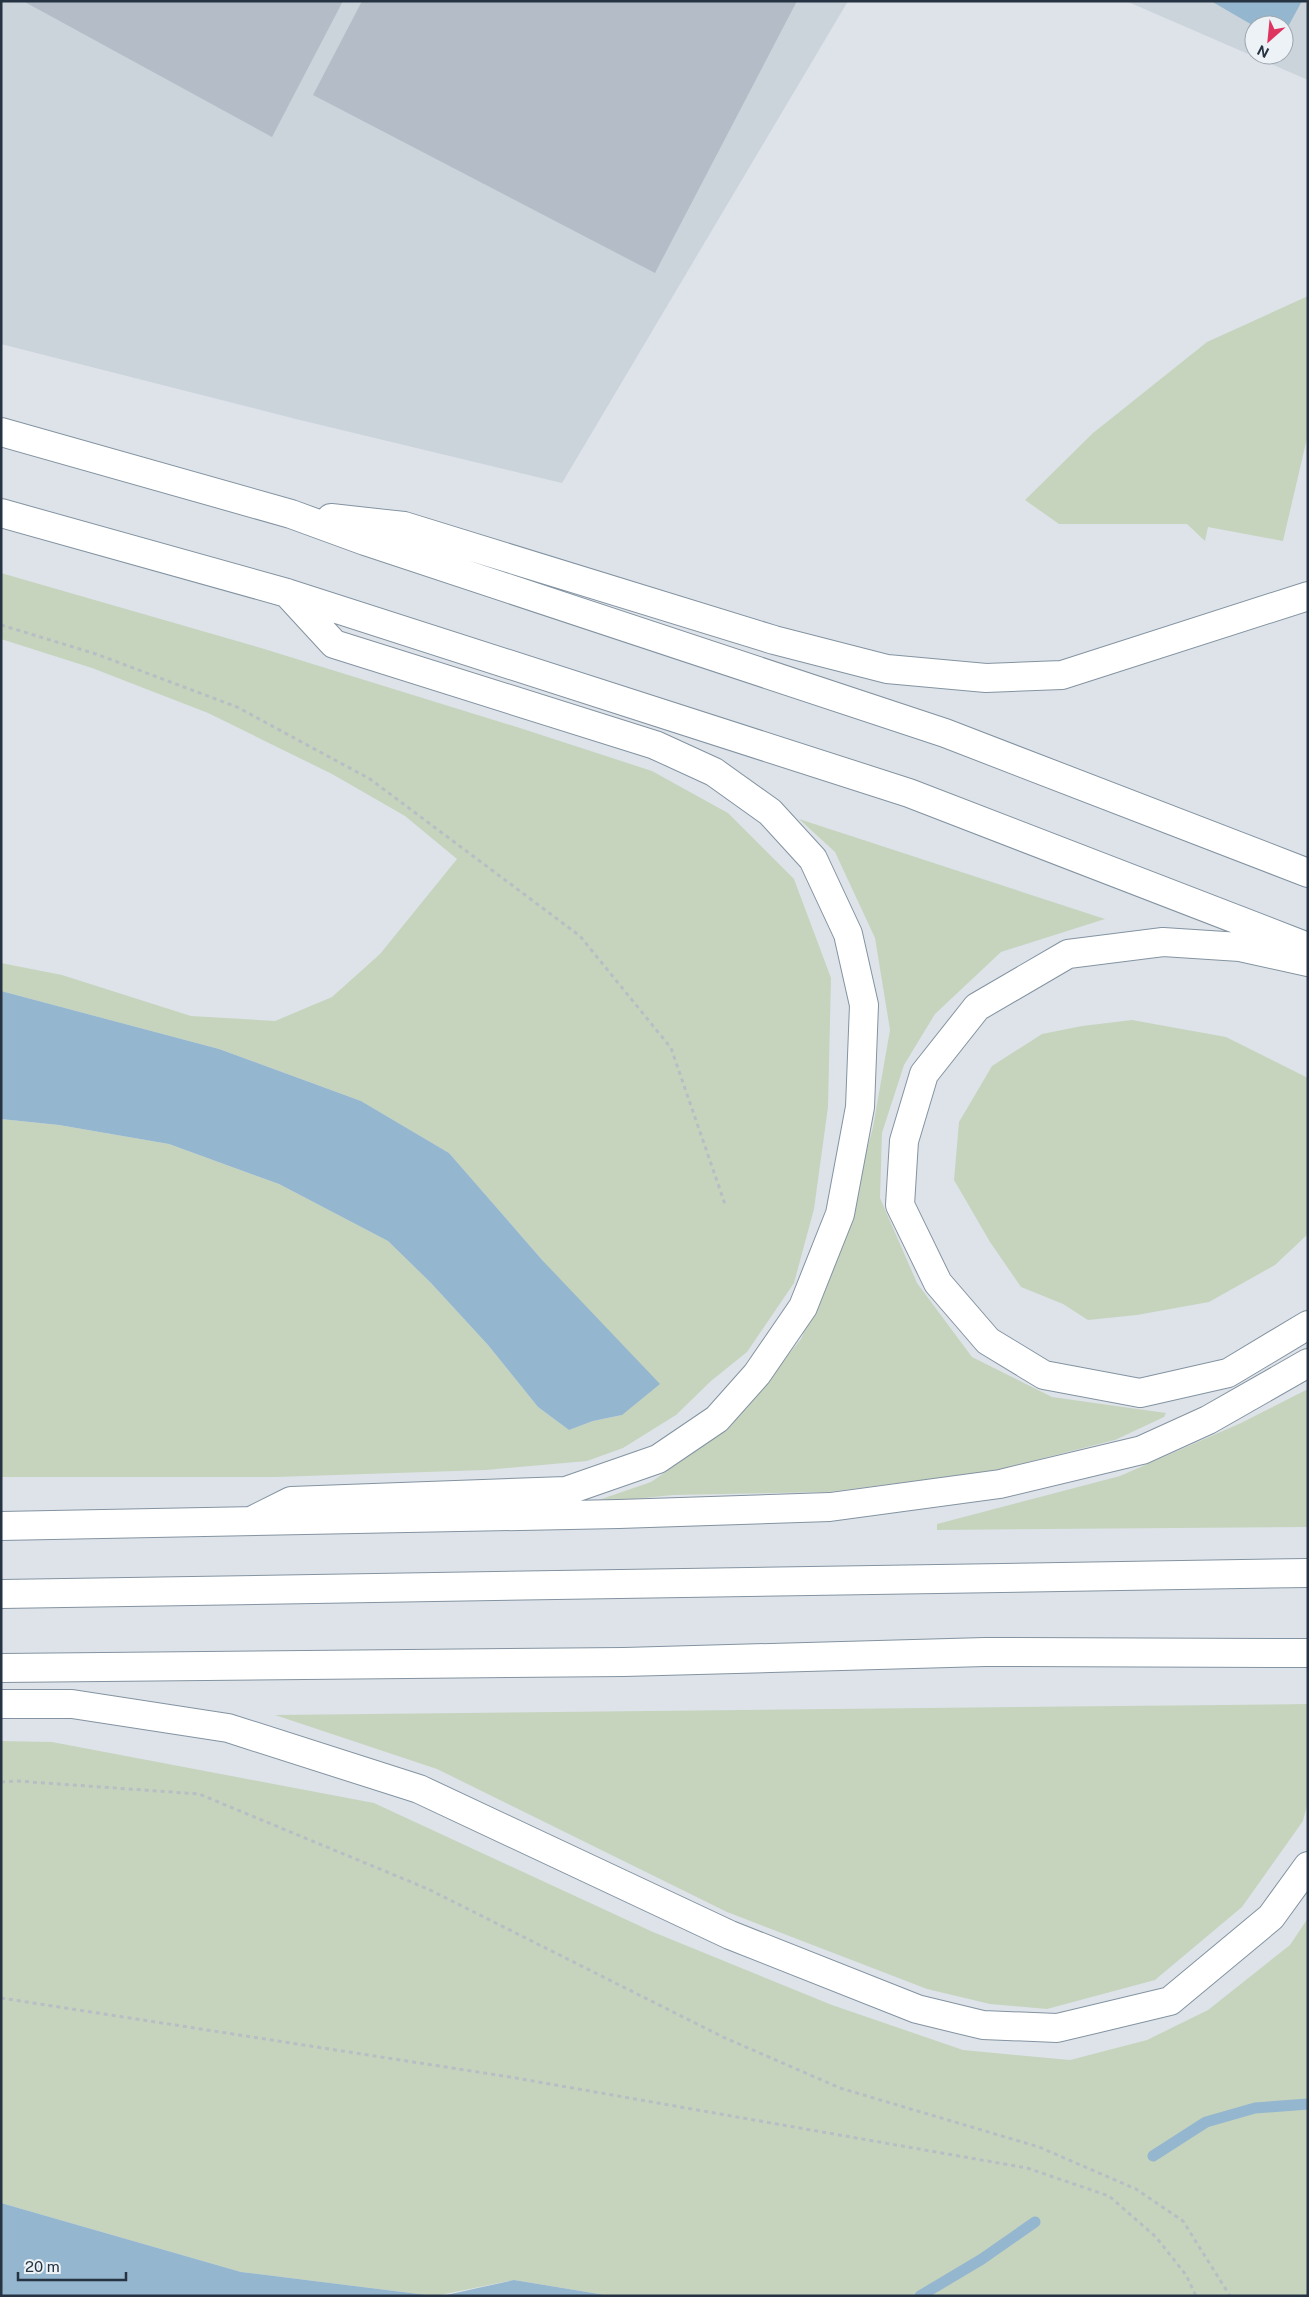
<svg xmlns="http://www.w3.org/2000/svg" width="1309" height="2297" font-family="'Public Sans',sans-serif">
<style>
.built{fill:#cbd3db;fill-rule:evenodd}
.green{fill:#c6d4be}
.water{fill:#94b6ce}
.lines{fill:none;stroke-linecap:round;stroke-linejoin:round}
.stream{stroke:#94b6ce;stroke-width:11}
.building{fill:#b4bdc7}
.highway-casing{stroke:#8393a1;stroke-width:30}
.path{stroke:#b8bec4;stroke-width:3;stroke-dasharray:4 4;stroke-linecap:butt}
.highway{stroke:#fff;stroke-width:28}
</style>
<rect width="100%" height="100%" fill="#dee3e9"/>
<path class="built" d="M1 1H848L562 483 296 419 1 344Z
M1126 1H1308V80ZM1254 25H1284V55H1254Z"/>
<path class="green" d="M1308 296V434L1283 541 1208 527 1205 541 1187 524H1059L1025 500 1093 433 1207 342Z
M1 573 261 648 520 728 652 771 728 813 794 879 831 978 828 1107 814 1209 794 1283 747 1352 711 1381 676 1415 623 1448 587 1461 486 1470 276 1477H1V1119L59 1125 169 1144 279 1184 388 1241 431 1283 488 1345 538 1407 569 1430 593 1421 622 1415 543 1261 449 1153 361 1101 219 1049 1 991V963L62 975 191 1016 275 1021 332 997 380 954 457 859 405 816 332 774 208 713 92 668 1 639Z
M799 819 1105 919 1001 952 935 1014 904 1065 882 1133 880 1198 917 1283 972 1357 1052 1397 1166 1413 1164 1417 1115 1440 992 1471 828 1492 673 1495 587 1504 651 1482 729 1428 801 1339 838 1259 873 1127 890 1030 875 938 835 852Z
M1132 1020 1226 1037 1308 1078V1234L1275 1265 1209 1302 1137 1315 1088 1320 1063 1304 1021 1287 990 1242 954 1180 959 1122 992 1066 1042 1034 1082 1026Z
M1308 1389V1527L937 1530V1524L1120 1476 1241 1423Z
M1308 1704V1801L1303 1821 1242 1907 1155 1980 1047 2009 990 2004 927 1989 727 1912 437 1769 275 1715Z
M1 1741 52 1742 374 1803 653 1932 832 2005 963 2050 1070 2060 1147 2040 1208 2010 1290 1945 1308 1918V2296H611L514 2280 435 2296 241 2272 1 2203Z"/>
<path class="water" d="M1211 1H1302L1284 34V25L1254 26Z
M1 991 219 1049 361 1101 449 1153 543 1261 660 1384 622 1415 593 1421 569 1430 538 1407 488 1345 431 1283 388 1241 279 1184 169 1144 59 1125 1 1119Z
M1 2203 241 2272 435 2296H1Z
M514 2280 611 2296H442Z"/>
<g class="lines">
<path class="stream" d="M1153 2156 1206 2122 1255 2108 1308 2104
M920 2296 982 2259 1035 2222"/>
</g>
<path class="building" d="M23 1H343L272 137Z
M362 1H797L655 273 313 95Z"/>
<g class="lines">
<defs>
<path id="highway" d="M1 432 291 514 365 541 945 733 1308 873
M1 513 287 593 909 793 1308 947
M331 518 404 526 774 640 887 669 986 678 1062 675 1308 596
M1308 962 1240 947 1163 942 1068 954 977 1007 924 1074 904 1141 900 1205 938 1283 988 1341 1044 1375 1140 1393 1228 1373 1308 1325
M253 1520 291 1501 566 1491 658 1459 717 1419 757 1374 803 1307 840 1214 860 1107 864 1005 848 934 813 859 770 812 714 772 655 745 334 644 287 593
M1 1526 619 1514 830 1507 1000 1484 1142 1450 1208 1420 1308 1363
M1 1594 1308 1573
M1 1668 624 1662 985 1652 1308 1653
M1 1704H72L228 1728 419 1789 730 1935 917 2009 983 2025 1057 2028 1170 2001 1271 1917 1308 1866"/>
</defs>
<use href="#highway" class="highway-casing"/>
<path class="path" d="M1 625 96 654 237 707 370 779 580 936 671 1048 726 1207
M1 1782 17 1781 199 1794 428 1889 723 2037 840 2088 1039 2147 1136 2189 1183 2221 1230 2296
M1 1998 510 2077 1027 2168 1109 2196 1156 2237 1186 2275 1196 2296"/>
<use href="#highway" class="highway"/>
</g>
<rect width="1309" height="2297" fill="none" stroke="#253342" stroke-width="5"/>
<g transform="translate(1269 40) rotate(207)"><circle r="24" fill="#edf2f7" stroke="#9da6af"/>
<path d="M0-4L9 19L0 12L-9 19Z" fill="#dd3460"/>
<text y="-8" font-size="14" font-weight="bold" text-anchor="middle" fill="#253342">N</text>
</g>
<path d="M18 2272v8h108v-8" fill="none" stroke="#253342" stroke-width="2.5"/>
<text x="25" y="2272" font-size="15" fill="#253342" stroke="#edf2f7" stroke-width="4" paint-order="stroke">20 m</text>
</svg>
